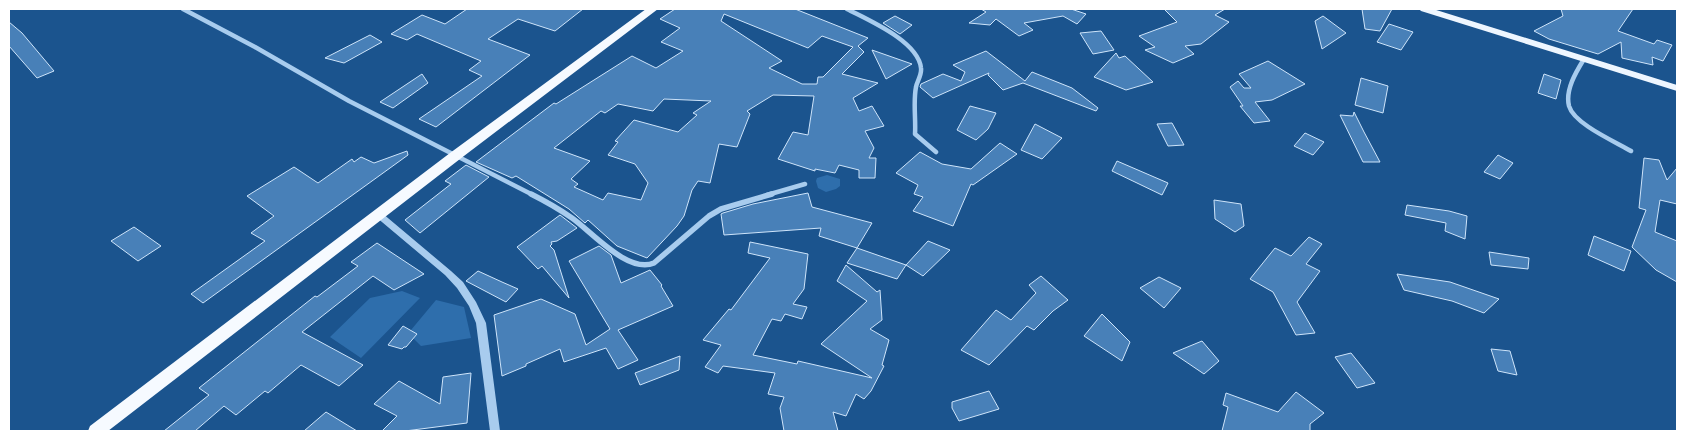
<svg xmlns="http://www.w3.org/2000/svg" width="1686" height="440" font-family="Overpass,sans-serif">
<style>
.green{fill:#2e6eac}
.building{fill:#4880b8;stroke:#cee4fa;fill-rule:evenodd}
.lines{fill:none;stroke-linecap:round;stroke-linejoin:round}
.minor-far1{stroke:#a8ccee;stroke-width:4.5}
.minor{stroke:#a8ccee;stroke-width:5.5}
.tertiary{fill:#a8ccee;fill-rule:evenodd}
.primary{fill:#eef6ff;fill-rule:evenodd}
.trunk{fill:#f6faff;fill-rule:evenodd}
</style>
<rect width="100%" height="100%" fill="#1b548e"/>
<path class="green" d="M827 175 840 179V186L836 189 826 192 818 188 816 181 817 178Z
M402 291 420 298 361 358 330 337 370 298Z
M436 300 464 307 471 338 421 346 413 338 416 334 411 330Z"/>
<path class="building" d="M467 9H583L555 31 518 19 488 39 530 55 436 127 419 119 482 76 469 70 481 61 417 34 407 40 391 34 422 15 445 24Z
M675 9H795L868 38 858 46 864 52 842 74 878 83 853 98 859 111 872 106 884 126 865 131 874 148 869 158H876L875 178H859V170L839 165 835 173 815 169V171L778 159 793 132 808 135 814 96 773 95 747 111 750 114 737 147 719 144 710 183 698 181 692 190 684 216 677 226 647 258 617 246 588 220 585 223 569 209 516 176 512 178 476 162 554 103 556 104 632 56 656 68 683 51 661 42 680 28 660 19ZM724 14 808 48 822 36 853 47 823 77H818L817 84H802L769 68 782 61 721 21ZM664 99 711 101 693 113 697 115 678 132 634 120 615 141 618 142 608 155 635 164 648 183 641 200 608 193 603 200 574 187 578 184 571 179 590 161 554 148 601 111 605 113 618 104 653 111Z
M981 9H1071L1086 14 1077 24 1063 16 1024 23 1033 30 1019 36 996 19 990 25 969 23 986 12Z
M1164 9H1225L1215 15 1229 22 1201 44 1185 46 1194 54 1173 63 1145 50 1155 47 1139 36 1177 22Z
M1362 9H1392L1380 31 1365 29Z
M1561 9H1633L1618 31 1654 44 1657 40 1672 45 1663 61 1652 57 1653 65 1622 58 1621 42 1598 54 1549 39 1534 31 1563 16Z
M895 16 912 25 900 34 883 23Z
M1323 16 1346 33 1322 49 1315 21Z
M9 22 22 33 54 71 37 78 9 46Z
M1389 24 1413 32 1401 50 1377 42Z
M1101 31 1114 50 1093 54 1080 33Z
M370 35 382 42 344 63 325 58Z
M872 50 912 64 886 79Z
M986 51 1025 81 1032 72 1072 88 1098 108 1096 111 1023 83 1003 90 988 75 989 73 933 98 920 87 921 84 943 74 961 81 965 72 953 65Z
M1116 53 1119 58 1125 56 1153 82 1126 90 1094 77Z
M1268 61 1305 84 1272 100 1255 102 1270 121 1254 123 1240 106H1243L1230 87 1238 81 1244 88H1251L1239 74Z
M422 74 428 83 393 108 380 102Z
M1544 74 1561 80 1556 99 1538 93Z
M1361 78 1388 86 1383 113 1355 105Z
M970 106 996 113 988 129 976 140 957 130Z
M1354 112 1364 132 1380 162H1363L1340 115 1353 116Z
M1172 123 1184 145 1168 146 1157 124Z
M1035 124 1062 138 1042 159 1021 150Z
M1305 133 1324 142 1313 155 1294 146Z
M1000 143 1017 154 973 185 971 184 953 226 913 211 923 197 914 194 918 185 896 173 920 152 942 164 971 169Z
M407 151 408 155 203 303 191 294 265 241 251 233 274 216 247 196 294 167 318 183 352 159 354 162 361 157 374 163Z
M1498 155 1513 163 1500 179 1484 172Z
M1644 158 1659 160 1667 180 1677 168V204L1660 200 1655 232 1677 241V282L1656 270 1632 247 1646 210 1639 208Z
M1117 161 1168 183 1162 195 1112 171Z
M466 165 489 177 420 233 405 220 451 184 445 181Z
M808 193 812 207 872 223 857 248 819 236 821 228 724 235 721 214 723 213 753 204Z
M1214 200 1241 204 1244 226 1235 232 1215 219Z
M1407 205 1449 211 1467 216 1465 239 1445 231 1446 223 1405 215Z
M560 215 577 228 557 241 551 242 552 244 550 246 554 250 569 298 542 266 538 269 517 247Z
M134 227 161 246 138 261 111 241Z
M1594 236 1631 251 1624 271 1588 255Z
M1309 237 1322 244 1306 264 1320 271 1297 302 1315 333 1296 335 1273 292 1250 279 1275 248 1291 256Z
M928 241 950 250 923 276 906 265Z
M750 242 808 254 804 289 793 304 807 307 802 319 785 314 781 321 772 319 753 355 797 364 798 361 872 378 821 344 867 301 837 281 846 265 877 292 880 290 882 320 870 329 889 340 882 365 884 366 871 391 864 399 856 394 846 416 833 412 838 431H784L780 408 784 397 768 394 775 373 723 366 718 373 705 367 721 345 703 340 729 309 731 310 770 258 748 253Z
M377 243 424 274 394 290 373 276 302 332 363 365 339 386 301 365 268 393 265 391 236 415 224 406 195 431H164L209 395 199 388 315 296 317 297 358 266 351 262Z
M599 246 611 255 621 283 650 270 662 285 661 286 673 306 618 330 638 360 618 369 606 348 564 362 560 349 526 364V366L502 376 494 315 541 299 575 314 586 345 610 329 569 261Z
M857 248 906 265 897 279 847 263Z
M1489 252 1529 258 1528 269 1491 265Z
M478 271 502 282 518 289 506 302 466 281Z
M1397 274 1450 282 1499 299 1484 313 1452 301 1404 290Z
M1041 276 1068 300 1053 311 1034 330 1027 326 989 365 961 350 996 310 1011 320 1036 293 1029 285Z
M1159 277 1181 288 1164 308 1140 288Z
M1102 314 1130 342 1122 361 1084 336Z
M403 326 417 334 406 347H404L402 349 388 345Z
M1202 341 1219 361 1204 374 1173 353Z
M1491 349 1510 351 1517 375 1498 371Z
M1351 353 1375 383 1357 388 1335 357Z
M680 356 679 370 640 385 635 373Z
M471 373 467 423 405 431H382L397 416 374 404 399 381 440 404 443 377Z
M989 391 999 409 959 421 952 408V402Z
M1296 392 1324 413 1310 424V431H1222L1228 407 1223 405 1226 393 1278 412Z
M326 412 357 431H304Z"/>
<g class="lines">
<path class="minor-far1" d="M183 9 255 47 349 101 533 195
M847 9C868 20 918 41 921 68 922 75 917 81 916 87 913 102 916 119 915 134L936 152
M1584 59C1576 72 1565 90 1569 106 1574 124 1616 142 1631 151
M767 195 805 184"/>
<path class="minor" d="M531 194C545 201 559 209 572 218 592 232 628 274 654 263L709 216 721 209 772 194"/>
<path class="tertiary" d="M379 212 382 213 451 271 463 282 476 302 486 323 500 431H490L476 323 469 306 457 288 445 275 376 217 375 215 376 213Z"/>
<path class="primary" d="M1419 9H1433L1677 85V91L1421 11Z"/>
<path class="trunk" d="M646 9H658L460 159 108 431H88L90 426 450 153Z"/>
</g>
<rect width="1686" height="440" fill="none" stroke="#ffffff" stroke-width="20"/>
</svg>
